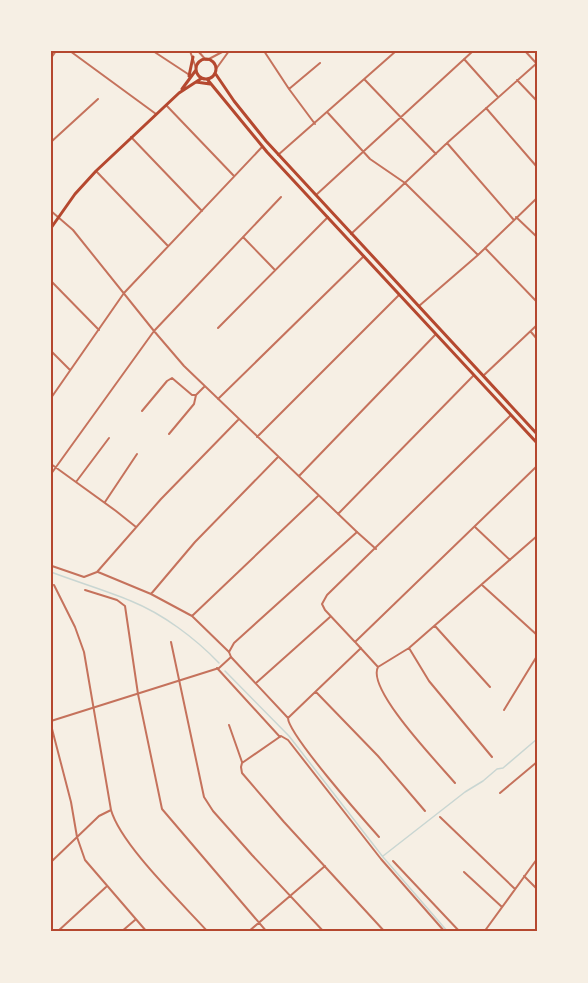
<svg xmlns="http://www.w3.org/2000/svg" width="588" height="983" font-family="'PT Sans Narrow',sans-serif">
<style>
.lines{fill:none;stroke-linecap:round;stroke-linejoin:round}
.stream{stroke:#c9d6d2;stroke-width:1.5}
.minor{stroke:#c5725c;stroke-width:2}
.tertiary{stroke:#c5725c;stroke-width:2}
.secondary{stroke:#b5482f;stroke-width:3}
.neatline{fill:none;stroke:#b5482f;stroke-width:2}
</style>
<rect width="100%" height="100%" fill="#f6efe4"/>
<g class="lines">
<path class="stream" d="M51 572C77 582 105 590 131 601 163 614 195 638 219 663
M225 671 289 736 383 857 448 932
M383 856 465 792 483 781 497 769 503 768 537 739"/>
<path class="minor" d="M70 51 156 114
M153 51 188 74
M264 51 289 89 315 124
M525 51 537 64
M51 58 56 51
M464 59 498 97
M207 60 224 51
M216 69 229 51
M365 80 436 154
M517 80 537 101
M289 89 320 63
M166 105 234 176
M486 108 537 167
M328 113 370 159 405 183 478 255
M131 137 202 211
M51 142 98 99
M447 143 513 219
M278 155 396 51
M96 171 168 246
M316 195 473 51
M51 211 73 230 154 331 184 366 357 532
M516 217 537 237
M351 234 447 143 537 63
M243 237 274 269
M485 248 537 302
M51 281 99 330
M419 306 478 255 537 198
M218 328 328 217
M531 332 537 339
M51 351 70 370
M483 376 537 325
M51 398 124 293 262 147
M218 399 364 256
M142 411 167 381 172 378 192 395H196L204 387
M169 434 194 404 196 395
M257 437 399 295
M51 464 116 511 136 527
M51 474 154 331 281 197
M299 476 436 334
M76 482 109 438
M105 502 137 454
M338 514 474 375
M475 527 510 560
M52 566 84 577 97 572 161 499 238 420
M98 572 151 594 192 616 229 652
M54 585 75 627 84 652 111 810C121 845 182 903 208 932
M482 585 537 635
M85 590 117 600 125 606 138 694 162 809 267 932
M151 594 195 542 278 457
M192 616 318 496
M435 626 490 687
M171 642 204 797 213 811 252 855 324 932
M356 643 378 667
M409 648 429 681 492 757
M231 657 288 718
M378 667 409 648 537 536
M378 667C366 689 439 764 455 783
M217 668 280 737
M256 683 330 617
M316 692 378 756 425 811
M504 710 537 656
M288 718C288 734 363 819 379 837
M288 718 361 648
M51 725 71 802 77 837 85 860 147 932
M229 725 242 762
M500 793 537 762
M440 817 515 889
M393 861 460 932
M51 862 99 816 111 810
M464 872 502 907
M524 876 537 889
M57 932 106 887
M121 932 135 920
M248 932 325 866
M385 932 284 822 242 773 241 767 242 763 281 736 288 740 381 859 445 932
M484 932 537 859"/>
<path class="tertiary" d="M190 51 196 68
M198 51 206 60
M510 416 327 595 322 604 325 610 355 642 537 466
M51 721 219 668 231 657 229 652 234 643 357 532 376 549"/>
<path class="secondary" d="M196 69a10 10 0 1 1 20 0a10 10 0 1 1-20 0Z
M215 73 234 101 266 141 537 434
M189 76 193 57
M207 79 267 152 537 443
M196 82 210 84
M182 89 196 70
M51 228 75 194 96 171 179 93 202 78"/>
</g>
<rect width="588" height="983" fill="none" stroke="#f6efe4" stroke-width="105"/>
<rect x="52" y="52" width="484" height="878" class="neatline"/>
</svg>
